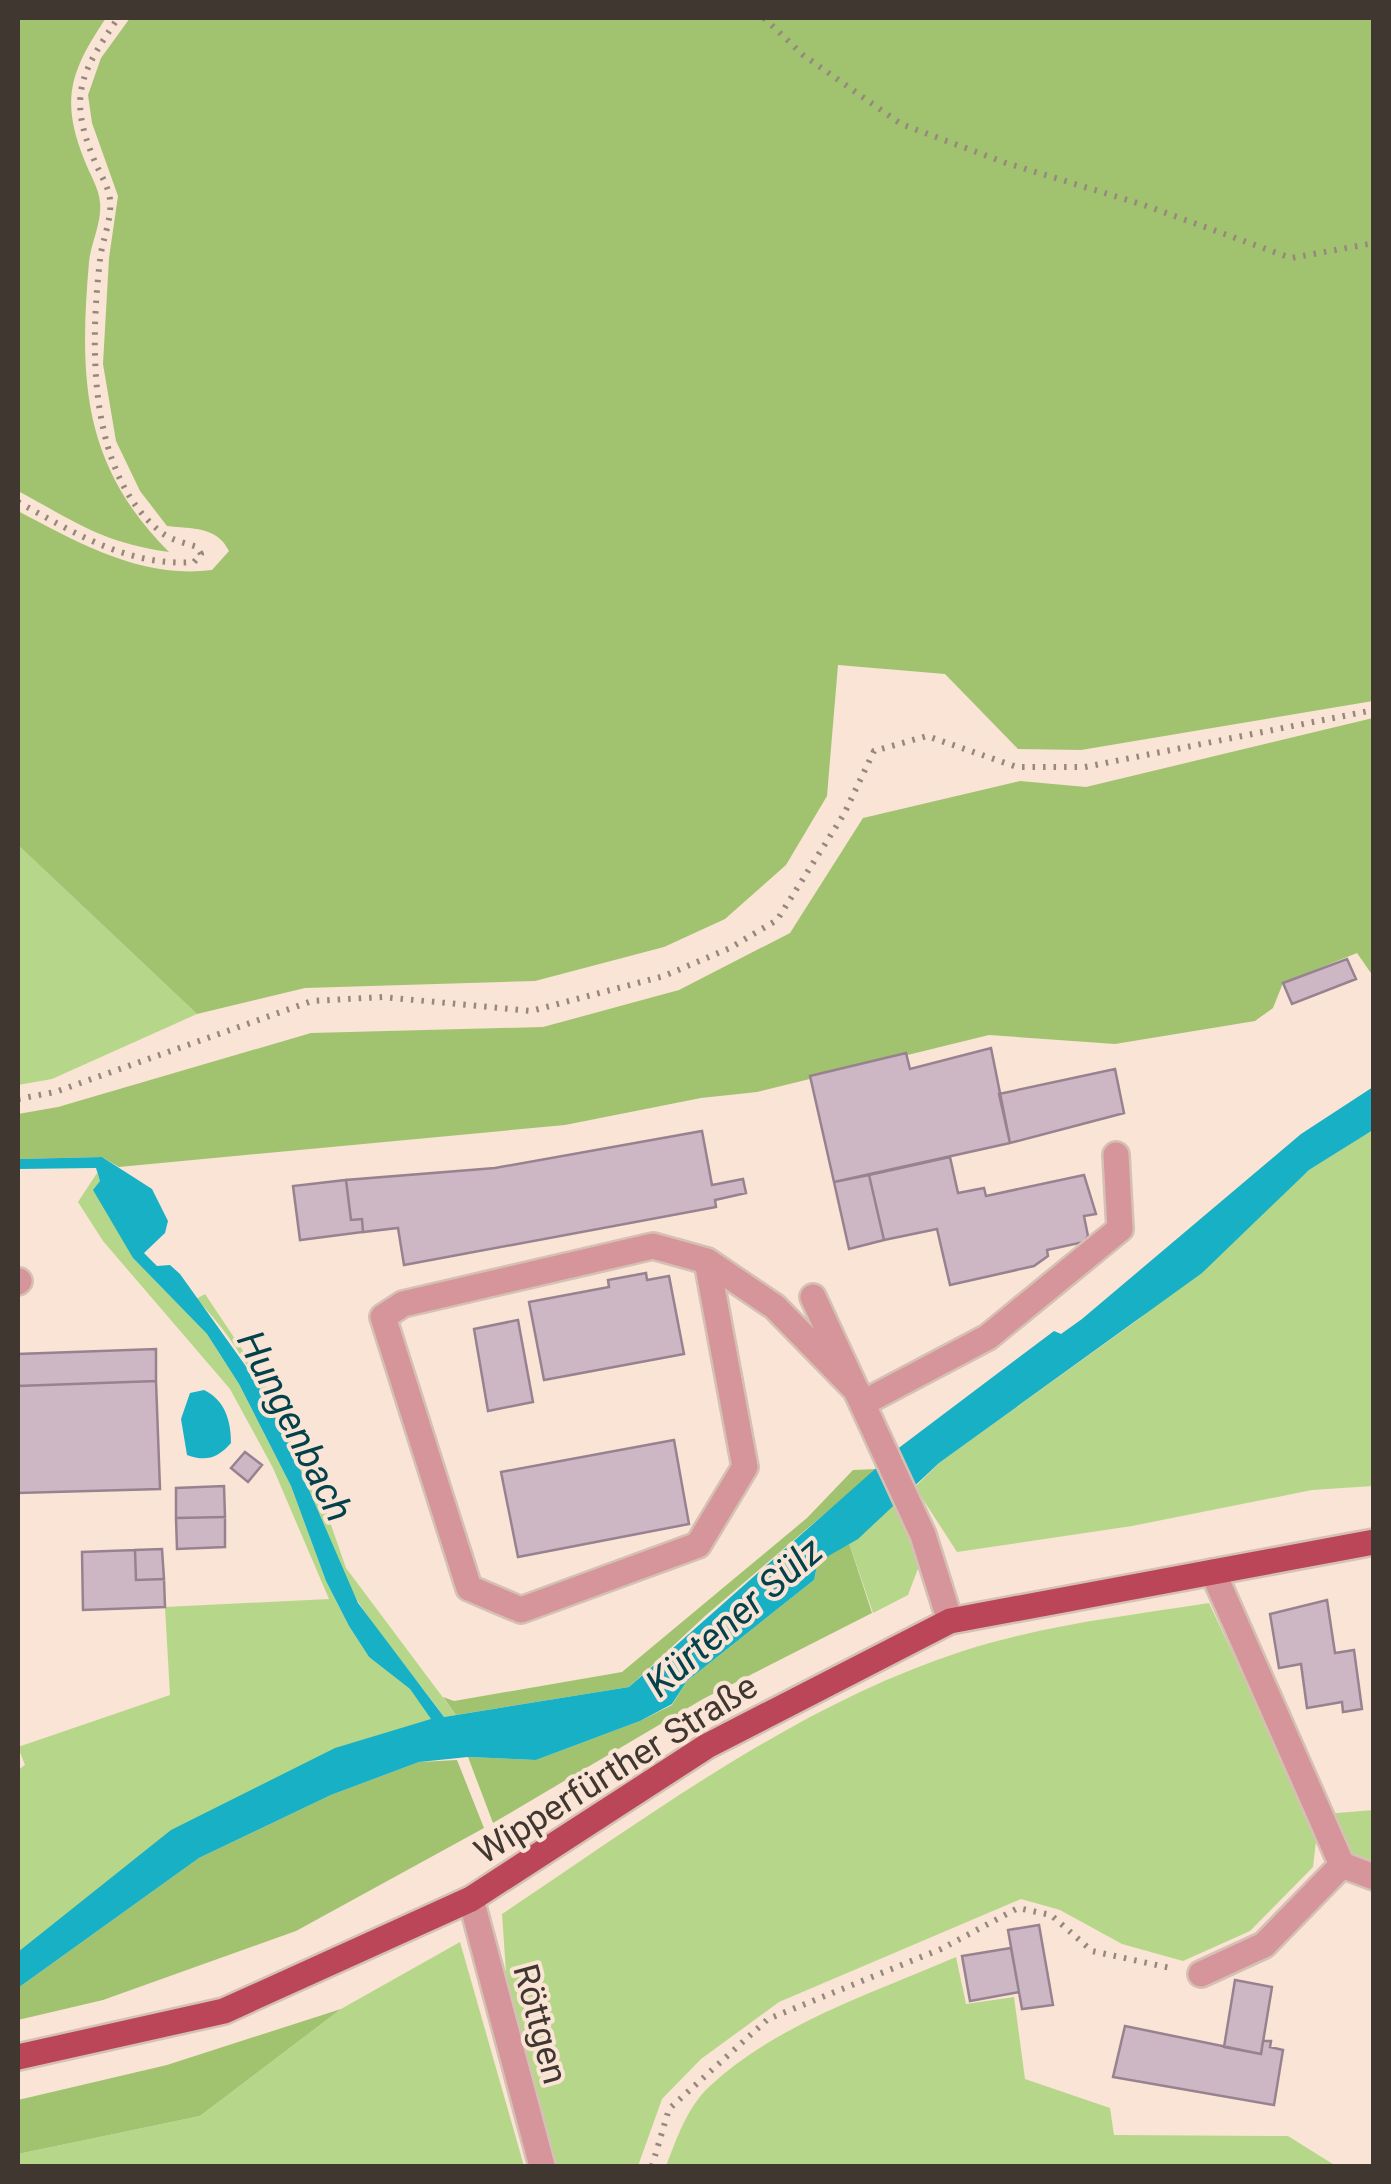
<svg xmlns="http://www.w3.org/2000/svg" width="1391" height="2184" font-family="Roboto,sans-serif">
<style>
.green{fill:#b6d789}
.forest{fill:#a1c370}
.water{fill:#18b0c5}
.building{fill:#cdb7c5;stroke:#988290;stroke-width:2.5}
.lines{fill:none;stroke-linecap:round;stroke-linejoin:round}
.minor-casing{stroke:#d5c1b4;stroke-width:30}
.major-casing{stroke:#d5c1b4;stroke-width:30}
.path{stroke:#97887e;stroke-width:6;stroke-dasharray:2.5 8;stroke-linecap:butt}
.minor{stroke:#d6959a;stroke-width:25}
.major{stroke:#bb4658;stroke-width:25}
.labels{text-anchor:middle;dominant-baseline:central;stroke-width:8;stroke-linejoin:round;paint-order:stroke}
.street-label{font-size:35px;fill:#403731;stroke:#fae4d5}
.water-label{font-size:38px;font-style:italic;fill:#03424b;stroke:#fae4d5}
</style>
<rect width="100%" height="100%" fill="#fae4d5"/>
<path class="green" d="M18 845 197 1014 52 1079 18 1085Z
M1373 1130V1486L1312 1490 1132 1526 957 1552 915 1487 939 1463 1139 1319 1309 1170Z
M97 1173 133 1258 207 1334 239 1384 291 1486 326 1581 349 1626 369 1657 410 1689 432 1720 18 1952V1770L25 1765 18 1747 170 1695 165 1607 329 1599 273 1468 230 1389 103 1241 78 1202Z
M205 1294 274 1397 300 1465 323 1502 346 1568 456 1715 444 1717C411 1670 368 1625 342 1574 298 1485 269 1370 196 1299Z
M898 1500 919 1566 908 1595 873 1613 849 1543Z
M1209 1603 1317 1833 1313 1867 1250 1931 1183 1961 1122 1944 1060 1910 1021 1899 779 2002 701 2059 662 2099 638 2166H552L508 2001 502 1914C648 1817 794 1706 963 1651 1043 1625 1126 1616 1209 1603Z
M1373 1810V1869L1355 1861 1326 1814Z
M460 1942 524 2166H18V2154L200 2116 341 2009Z
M956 1957 966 2004 1014 1997 1025 2079 1110 2108 1114 2135 1288 2136 1336 2166H666C677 2138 687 2107 710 2086 778 2023 873 1993 956 1957Z"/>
<path class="forest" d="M18 18H106C71 70 60 99 84 159 89 173 99 188 100 202 102 223 91 242 89 262 79 379 82 465 169 552 100 542 76 522 18 491Z
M130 18H1373V701L1081 750 1018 749 945 674 838 665 827 796 786 865 725 919 664 947 535 981 305 988 197 1014 18 845V511C79 543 141 579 212 570L229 551C217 526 192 529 167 526L140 491 116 441 103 364 109 258 118 196 92 123 88 95 101 58Z
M1373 718V976L1357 953 1283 983 1273 1008 1255 1021 1115 1044 989 1035 757 1092 701 1098 565 1125 119 1167 102 1157 18 1159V1114L58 1107 311 1033 543 1027 679 990 790 933 863 818 1020 781 1086 787Z
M877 1469 705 1616 629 1687 456 1715 443 1697 454 1701 622 1672 807 1518 853 1470Z
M849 1543 872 1613 703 1699 493 1823 468 1757 536 1760 640 1721 672 1705 687 1681 814 1580 818 1562Z
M457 1760 484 1828 296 1931 103 2000 18 2020V1988L199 1858 331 1795 419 1762Z
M341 2009 200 2116 18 2154V2100L167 2065Z"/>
<path class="water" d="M1373 1087V1130L1309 1170 1202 1273 939 1463 858 1539 818 1562 814 1580 687 1681 672 1704 640 1721 536 1760 468 1757 419 1762 331 1795 199 1858 18 1988V1952L171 1830 335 1748 431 1719 410 1689 369 1657 349 1626 326 1581 291 1486 239 1384 207 1334 133 1258 93 1190 100 1181 96 1168 18 1169V1159L102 1157 152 1189 168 1221 165 1233 144 1253 157 1266 170 1265 180 1274 255 1379 290 1446 358 1603 444 1717 629 1687 900 1447 1054 1331 1061 1334 1082 1319 1301 1134Z
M204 1390C225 1400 231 1421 231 1443 218 1458 206 1462 187 1455L181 1419 190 1393Z"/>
<path class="building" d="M1347 959 1356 979 1292 1004 1283 983Z
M991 1048 1010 1143 834 1182 810 1076 906 1053 910 1069Z
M1115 1069 1124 1113 1010 1143 999 1094Z
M702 1131 712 1185 743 1179 746 1193 715 1200 716 1207 404 1265 398 1228 363 1232 362 1219 351 1220 346 1180 495 1168Z
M950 1157 958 1193 984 1188 986 1196 1084 1175 1096 1214 1084 1216 1088 1236 1084 1242 1047 1250 1048 1256 1034 1266 950 1285 937 1229 884 1240 869 1175Z
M869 1175 884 1240 849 1249 834 1182Z
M346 1180 351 1220 362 1219 363 1232 300 1240 293 1186Z
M646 1273 647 1280 669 1276 684 1354 544 1380 529 1302 609 1287 608 1280Z
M518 1320 533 1402 488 1411 474 1329Z
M156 1349V1381L18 1386V1354Z
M156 1381 160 1489 18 1493V1386Z
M674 1440 689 1524 518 1557 501 1472Z
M245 1452 262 1465 248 1482 231 1468Z
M224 1486 225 1517 176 1518V1488Z
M225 1517V1547L177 1549 176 1518Z
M162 1549 164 1579 136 1580 135 1550Z
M135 1550 136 1580 164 1579 165 1607 83 1610 82 1552Z
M1327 1600 1335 1653 1354 1650 1362 1709 1343 1712 1342 1702 1307 1708 1301 1664 1279 1668 1270 1614Z
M1039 1925 1053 2005 1022 2009 1008 1930Z
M1011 1948 1019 1992 970 2001 962 1956Z
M1235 1980 1272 1987 1261 2054 1224 2047Z
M1125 2026 1261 2054 1263 2041H1271L1270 2047 1283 2050 1274 2105 1113 2077Z"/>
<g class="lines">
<defs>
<path id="minor" d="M707 1261 745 1467 698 1545 521 1610 469 1588 383 1317 403 1304 653 1246 707 1261 775 1307 857 1391
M18 1282 19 1281
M813 1297 923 1535 950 1621
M863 1403 988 1337 1120 1229 1116 1155
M1213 1572 1342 1865 1374 1877
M471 1899 542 2166
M1201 1974 1264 1945 1342 1865"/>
<path id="major" d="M18 2057 224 2011 471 1899 707 1746 950 1621 1374 1542"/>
</defs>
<use href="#minor" class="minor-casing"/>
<use href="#major" class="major-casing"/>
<path class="path" d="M764 18 803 55 901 124 1006 163 1144 205 1291 258 1374 243
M18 502C73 532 128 567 194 562L201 554 197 547C186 543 171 540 162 533 87 474 90 344 100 260 102 240 112 220 110 200 109 186 98 171 93 157 67 94 83 70 118 18
M18 1099 55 1092 312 1001 383 997 531 1011 664 976 730 948 777 920 844 814 874 751 927 736 1017 767H1085L1374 710
M652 2166 669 2109 768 2019 941 1949 1018 1908 1051 1915 1092 1951 1175 1969"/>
<use href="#minor" class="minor"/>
<use href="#major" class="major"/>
</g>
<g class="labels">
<g class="street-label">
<text transform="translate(616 1769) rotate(-32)">Wipperfürther Straße</text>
<text transform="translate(540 2024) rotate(75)">Röttgen</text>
</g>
<g class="water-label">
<text transform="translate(295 1426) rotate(63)">Hungenbach</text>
<text transform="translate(734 1617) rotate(-41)">Kürtener Sülz</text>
</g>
</g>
<rect width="1391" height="2184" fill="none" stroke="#403731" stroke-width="40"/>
</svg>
